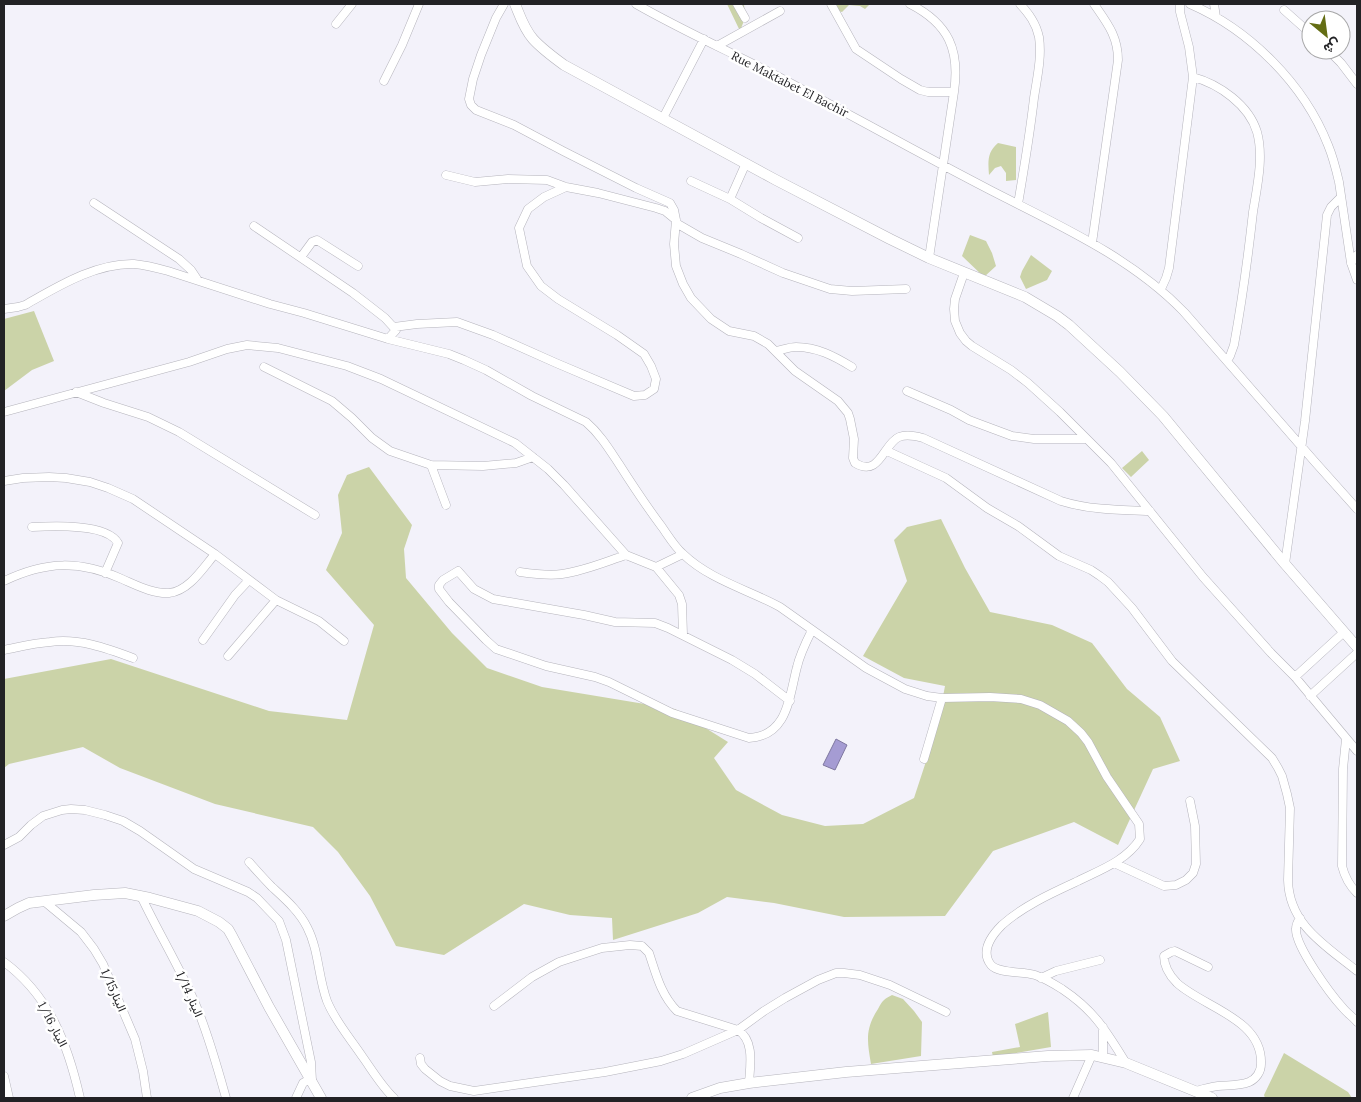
<svg xmlns="http://www.w3.org/2000/svg" width="1361" height="1102" font-family="Lora,Vazirmatn,serif">
<style>
.green{fill:#cbd3a8}
.water{fill:#a59cd3;stroke:#7e779f}
.lines{fill:none;stroke-linecap:round;stroke-linejoin:round}
.minor-casing{stroke:#b5b4bc;stroke-width:9}
.major-casing{stroke:#b5b4bc;stroke-width:11}
.minor{stroke:#fff;stroke-width:8}
.major{stroke:#fff;stroke-width:10}
.labels{text-anchor:middle;dominant-baseline:central;stroke-width:5;stroke-linejoin:round;paint-order:stroke}
.street-label{font-size:12px;fill:#222225;stroke:#fff}
</style>
<rect width="100%" height="100%" fill="#f3f2fa"/>
<path class="green" d="M727 4H744L745 18 740 31Z
M834 4H870L865 9 860 6 849 5 842 12 838 11Z
M998 143 1016 147V180L1006 181V173L1001 166 995 168 989 175C988 162 987 152 998 143Z
M970 235 986 241 992 253 996 266 984 277 962 256Z
M1031 255 1052 271 1047 280 1026 289 1020 277 1022 271Z
M34 311 54 361 32 370 4 391V319Z
M1142 451 1149 460 1131 477 1122 468Z
M369 467 412 525 404 549 406 578 452 633 487 668 542 687 675 709 728 742 714 758 736 790 782 815 825 826 863 824 914 798 937 728 945 686 904 678 863 656 907 581 894 540 907 527 941 519 965 568 990 612 1052 625 1092 643 1127 689 1160 717 1180 761 1153 769 1118 845 1074 822 993 851 945 916 844 917 774 903 727 897 698 913 613 940 612 918 570 915 524 904 444 955 396 946 370 896 338 852 313 827 215 804 120 768 83 747 9 764 4 768V679L111 659 269 711 347 720 374 625 326 570 342 533 338 495 347 475Z
M892 995 903 999 914 1011 922 1022 921 1056 871 1064C867 1041 865 1029 878 1009 882 1001 884 999 892 995Z
M1048 1012 1051 1047 993 1057 992 1052 1020 1047 1015 1024Z
M1284 1053 1348 1092 1352 1098H1265L1264 1095Z"/>
<path class="water" d="M836 739 847 745 835 770 823 765Z"/>
<g class="lines">
<defs>
<path id="minor" d="M504 4 496 18 481 55 473 79 469 99 471 105 476 110 514 125 563 151 636 188 670 203 674 210 676 220 674 244 676 266 683 284 691 298 711 319 729 331 754 336 768 344 795 371 838 401 848 413 850 419 854 439 853 458 855 463C880 478 883 444 899 437 906 434 916 436 923 438L1061 501C1090 510 1120 510 1150 511
M636 4C683 31 733 53 781 78 851 115 920 154 990 190 1058 225 1131 257 1184 312L1315 462 1357 509
M737 4 745 18
M831 4 856 49 901 79 920 90 928 92H954
M910 4C949 24 960 50 954 92L929 258
M1180 4V12L1189 47 1193 77C1219 84 1249 105 1257 132 1264 157 1257 187 1253 212 1248 257 1242 301 1234 345L1230 356 1227 361
M1190 4C1250 30 1304 84 1328 145 1333 157 1336 169 1339 182L1351 263 1357 280
M1214 4 1216 17
M1284 10 1311 34
M336 24 352 4
M717 46 780 11
M1328 50 1341 63 1357 84
M384 81 402 45 419 4
M663 118 704 39
M446 175 475 182 508 179 547 180 566 187 598 193 656 208 665 211 676 220
M691 181 730 199 746 163
M730 199 761 218 798 238
M94 203 179 259 191 270 197 279
M1018 204C1024 169 1030 133 1034 98 1037 78 1042 57 1039 37 1036 23 1029 14 1020 4
M676 223 702 238 741 254 783 273 830 289 852 291 906 289
M254 226 353 293 385 318 396 330 388 339
M1092 243 1118 60C1118 36 1107 23 1094 4
M301 257 312 242 317 240 358 266
M1351 263 1357 255
M964 273 955 299 954 309 955 321 960 333 966 341 972 346 1011 370 1028 383 1060 412 1111 463 1203 577 1271 653 1295 677 1357 751
M1161 289 1166 278 1169 268 1193 77
M4 309 18 307 25 305C57 287 95 263 134 264 145 265 157 268 168 271L270 304 304 313 388 339 449 354 464 360 486 370 532 396 586 422C600 434 609 449 619 464 633 486 647 507 662 527 669 537 675 547 683 554 710 580 749 590 780 607L866 668 905 689 927 696 942 698 990 697 1021 699 1040 705 1068 721 1081 733 1088 742 1107 777 1139 824 1140 839C1126 861 1100 870 1078 881 1052 893 1023 906 1002 925 992 935 980 951 991 965 999 974 1023 971 1035 975 1044 978 1054 984 1062 989 1095 1011 1106 1031 1126 1063
M394 327 417 324 457 322 493 335 556 363 634 396 645 395 654 389 656 379 651 366 644 354 617 335 558 299 541 286 527 266 519 228 528 209 544 197 566 187
M776 351C782 350 789 347 796 347 817 347 834 356 852 367
M264 367 332 401 352 418 372 438 390 451 431 465 483 466 516 463 533 457
M907 391 951 410 969 420 1012 436 1034 439H1085
M76 392 104 403 148 417 179 432 315 515
M4 412 189 362 227 349 247 345 278 348 347 366 381 379 515 443 548 469 564 485 626 555 656 567 683 554
M887 451 946 478 987 508 1018 526 1059 556 1091 570 1100 576 1108 582 1132 608 1172 661 1272 758 1278 768 1282 776 1287 794 1290 808 1288 880C1289 925 1326 946 1357 971
M431 465 446 505
M4 481 23 478 49 477 66 478 90 482 108 488 133 499 215 554 276 600 319 621 344 641
M32 527C51 526 107 523 118 543L105 573
M1285 564 1305 421 1327 215 1331 207 1341 197
M656 567 679 595 682 604 683 635
M520 572C534 574 548 576 562 574 584 571 605 562 626 555
M4 581C46 561 79 560 122 579 136 585 153 594 169 593 189 591 203 568 215 554
M203 640 235 595 249 580
M4 650C19 647 34 643 50 642 79 638 106 648 133 658
M228 656 276 600
M1295 677 1344 632
M1310 696 1357 653
M790 701 755 674 732 660 668 628 655 623 615 622 584 615 493 599 474 589 458 571 443 580 439 585V589L449 602 486 640 496 649 546 666 595 677 609 682 672 713 749 738C788 736 789 697 797 667 800 654 806 642 812 630
M1346 739 1343 769 1342 866C1345 878 1349 885 1357 893
M924 759 942 698
M4 845 19 837 31 825 43 816 62 810 71 809 85 810 105 815 123 821 140 831 194 869 248 892 257 898 279 921 286 940 311 1062 312 1081
M249 862C257 871 264 879 272 887 285 899 299 911 307 927 319 950 318 977 327 1001 335 1021 350 1038 362 1056 372 1070 382 1087 394 1098
M1114 863 1164 886 1176 885 1186 880 1193 873 1196 864 1195 826 1190 801
M141 896C158 932 179 966 195 1003 208 1033 217 1066 226 1098
M45 902 81 932 94 949 103 964 135 1039 143 1071 147 1098
M1300 918C1298 921 1296 925 1296 929 1295 946 1331 995 1343 1008 1347 1013 1353 1017 1357 1022
M4 962C50 996 68 1045 80 1098
M1041 978 1056 971 1100 960
M494 1006 532 977 559 962 602 948 630 945 642 946 649 953C656 974 661 995 677 1011L738 1030C755 1041 750 1066 749 1083
M1103 1057V1027
M420 1058 421 1064 425 1069 440 1081 450 1086 474 1091 605 1072 661 1061 683 1054 738 1030 764 1011 785 998 818 980 836 973H844L860 975 890 985 946 1012
M4 1076 9 1098
M1196 1091C1203 1089 1211 1087 1218 1086 1229 1085 1239 1086 1249 1082 1256 1079 1261 1072 1261 1064 1263 1019 1203 1007 1177 983 1170 976 1164 966 1164 956L1171 952 1175 951 1208 967
M296 1098 303 1083 310 1079
M1073 1098 1092 1055"/>
<path id="major" d="M515 4C520 16 524 29 533 39 542 49 553 57 564 65L776 180 890 239 929 258 1025 297 1057 316 1069 325 1120 372 1163 416 1285 564 1357 647
M4 916 18 908 29 903 94 895 125 893 150 898 198 911 219 922 228 929 232 936 269 1007 321 1098
M692 1098 720 1088 749 1083 846 1072 1048 1056 1092 1055 1126 1063 1212 1098"/>
</defs>
<use href="#minor" class="minor-casing"/>
<use href="#major" class="major-casing"/>
<use href="#minor" class="minor"/>
<use href="#major" class="major"/>
</g>
<g class="labels">
<g class="street-label">
<text transform="translate(790 84) rotate(27)">Rue Maktabet El Bachir</text>
<text transform="translate(114 990) rotate(66)">الينار1/15</text>
<text transform="translate(190 994) rotate(66)">الينار 1/14</text>
<text transform="translate(53 1024) rotate(62)">الينار 1/16</text>
</g>
</g>
<rect width="1361" height="1102" fill="none" stroke="#222225" stroke-width="10"/>
<g transform="translate(1326 35) rotate(151)"><circle r="24" fill="#ffffff" stroke="#a7a7a8"/>
<path d="M0-4L9 19L0 12L-9 19Z" fill="#646d14"/>
<text y="-8" font-size="14" font-weight="bold" text-anchor="middle" fill="#222225">ش</text>
</g>
</svg>
